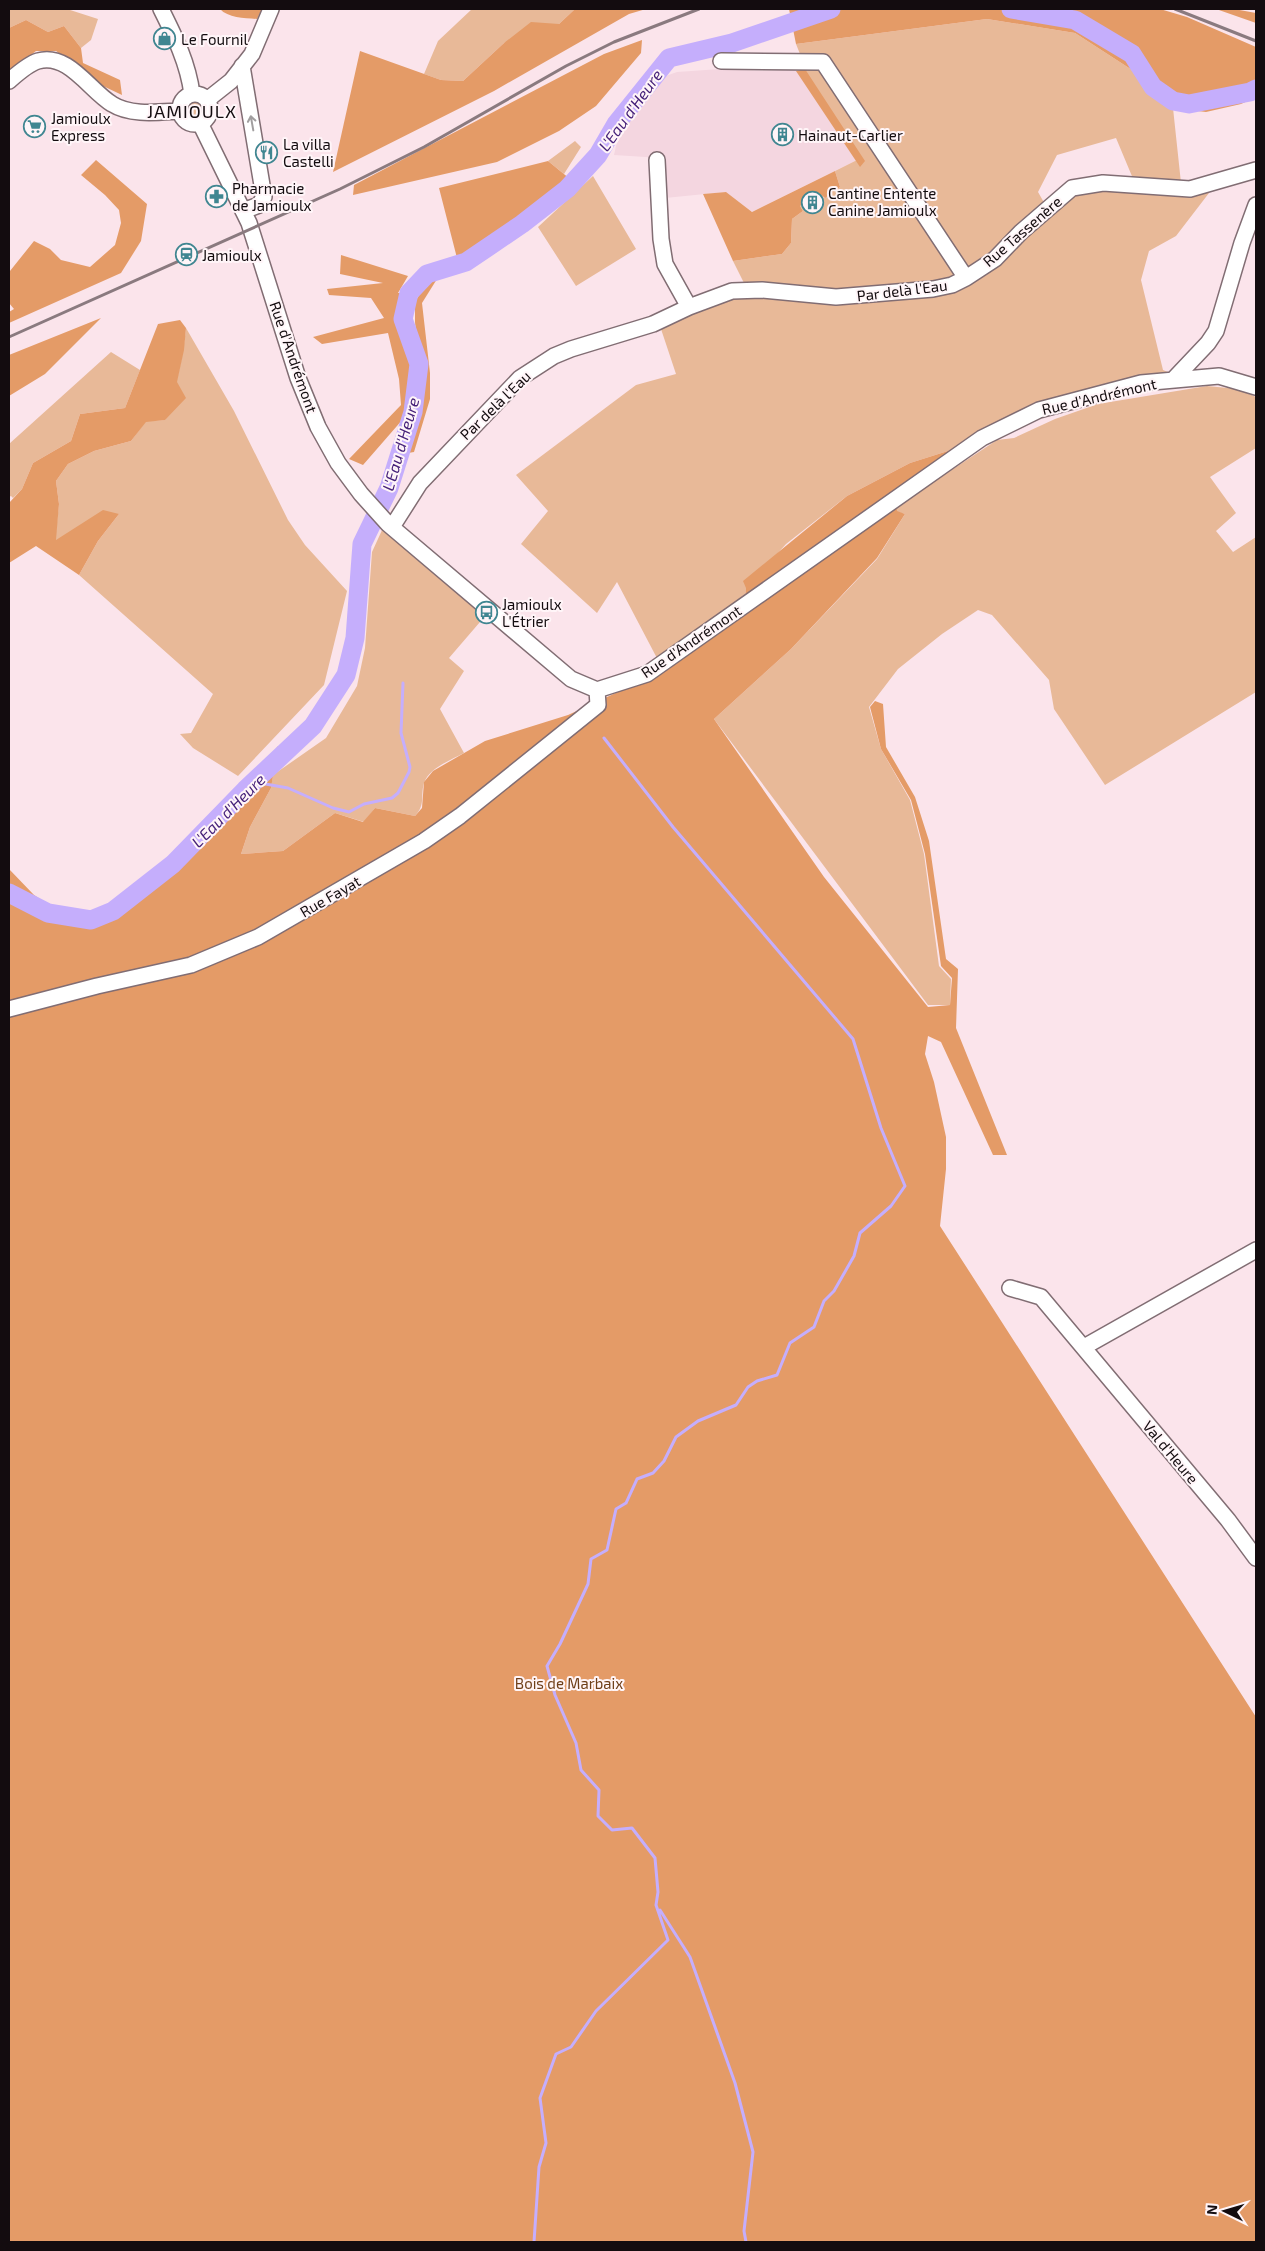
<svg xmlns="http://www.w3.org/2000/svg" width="1265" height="2251" font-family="'Exo 2',sans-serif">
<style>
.built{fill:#f4d6e0}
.green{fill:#e8b998}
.forest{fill:#e49b67}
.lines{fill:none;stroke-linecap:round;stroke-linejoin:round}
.stream{stroke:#c5aefc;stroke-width:3}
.river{stroke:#c5aefc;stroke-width:19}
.minor-casing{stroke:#816d73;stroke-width:18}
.minor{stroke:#fff;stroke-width:15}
.rail{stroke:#8a7a7f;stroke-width:3}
.oneway{stroke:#a19e9f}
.labels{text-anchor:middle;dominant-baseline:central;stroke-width:4;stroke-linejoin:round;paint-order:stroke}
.poi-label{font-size:15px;fill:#130c0f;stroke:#fff5f8;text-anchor:start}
.street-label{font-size:15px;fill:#130c0f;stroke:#fff5f8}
.park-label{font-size:15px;fill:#6f3f19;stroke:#fff5f8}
.water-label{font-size:16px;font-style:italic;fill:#46227a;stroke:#fff5f8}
.quarter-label{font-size:18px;letter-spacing:1px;fill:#130c0f;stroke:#fff5f8}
</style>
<rect width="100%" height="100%" fill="#fbe4eb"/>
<path class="built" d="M720 69 764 71 802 69 859 159 752 212 725 192 665 198 661 158 614 155 616 146 628 119 646 92 660 78 677 72Z"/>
<path class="green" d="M9 9H67L98 19 91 40 81 48 64 26 48 32 26 20 9 28Z
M472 9H575L559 24 504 43 463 81 441 80 424 74 438 41Z
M987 19 1075 33 1146 79 1156 98 1173 108 1181 183 1134 181 1116 138 1057 155 1038 192 1046 206 973 269 968 267 825 60 800 54 796 44Z
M802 69H826L958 275 942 283 843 294 746 287 733 261 782 254 791 243 792 219 803 211 800 206 820 193 824 198 840 187 835 171 859 159Z
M186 110a8 8 0 1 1 16 0a8 8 0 1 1-16 0Z
M575 141 581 147 564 174 548 161Z
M593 176 636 249 576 286 538 227Z
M1101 187 1209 193 1176 236 1149 251 1141 280 1163 370 1170 373 1009 419 951 450 910 463 847 496 786 544 746 588 745 601 659 662 617 582 597 613 521 544 548 511 516 475 636 385 676 374 660 326 730 293 957 287 1075 193Z
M186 328 234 411 288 520 305 545 347 591 324 685 238 776 193 748 180 734 191 733 213 694 79 575 98 541 119 514 55 541 59 504 56 481 68 464 94 451 131 441 146 421 165 420C175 389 183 360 186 328Z
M111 352 140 370 125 408 80 414 71 441 33 463 22 489 13 498 11 496 9 497V444Z
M1207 386 1238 389 1256 397V448L1210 477 1236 513 1216 531 1233 552 1256 537V692L1105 785 1054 709 1049 680 992 615 978 610 942 634 898 669 869 707 881 749 910 800 924 854 939 966 951 979 950 1005H928L714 719 791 649 877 559 905 514 897 512V506L997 440 1014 438 1055 419 1098 404Z
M383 528 486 615 449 658 464 671 440 709 464 753C451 760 429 768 424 783 420 797 426 804 415 816L375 808 364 822 335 813 283 851 241 854 250 827 271 788 273 775 326 738 357 686 365 648 372 552Z"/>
<path class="forest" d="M220 9H262L257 19C245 18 228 18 220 9Z
M575 9H646L629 14 494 91 333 172 360 51 441 80 463 81 504 43 531 22 559 24Z
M776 9H1160L1187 17 1256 47V97L1241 104 1206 112 1173 108 1156 98 1146 79 1075 33 987 19 796 44 789 9Z
M1216 9H1234L1256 13V23Z
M26 20 48 32 64 26 81 48 83 63 120 80 122 95 103 86 56 51H36L9 72V28Z
M642 40 641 53 596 106 559 131 497 162 353 195 354 185 604 54Z
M805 69 865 161 860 167 796 71Z
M96 160 147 204 141 241 121 273 9 323V312L14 309 9 303 10 271 34 241 50 249 61 260 90 267 115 245 121 223 119 210 105 195 81 175Z
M548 161 570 179 494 238 457 258 439 188Z
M835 171 840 187 825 198 819 193 800 206 803 211 792 219 791 243 782 254 733 261 703 194 726 192 752 212Z
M341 255 408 276 398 293H412L406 336 413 368 410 411 363 465 349 459 401 405 399 379 388 333 322 344 313 337 384 318 371 298 329 295 327 289 383 283 340 274Z
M431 275 437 279 422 303 430 373V399L414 452 408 453 422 392 415 322V302Z
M101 318 45 374 9 396V355Z
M180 320 186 328 184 350 177 382 186 398 165 420 146 422 131 441 94 451 68 464 56 481 59 504 56 540 103 510 119 514 98 541 79 575 36 546 9 563V503L22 489 33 463 71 441 80 414 125 408 158 324Z
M951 450 937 463 896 495 897 511 905 514 877 558 791 649 714 719 824 877 928 1007 950 1005 952 978 941 966 925 854 911 800 881 749 870 707 875 701 883 704 886 747 915 797 929 841 946 959 958 969 956 1028 1007 1155H993L941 1042 928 1036 925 1054 934 1082 946 1137V1169L940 1226 1256 1717V2242H9V869L34 895 46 903 69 910H92L136 902 202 845 278 746 271 788 250 827 241 854 283 851 335 813 363 822 375 808 415 816 422 808 424 782 433 771 485 741 568 715 670 668 744 610 746 588 743 581 847 496 910 463Z"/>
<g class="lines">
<path class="stream" d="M254 782 288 788 333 808 349 812 364 804 392 798 398 793 409 772 410 767 401 733 403 683
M660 1910 690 1957 735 2083 753 2152 744 2231 746 2242
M534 2242 539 2167 546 2143 540 2098 556 2054 571 2047 596 2011 668 1940 656 1905 658 1892 655 1858 632 1828 612 1830 598 1816 599 1790 581 1770 576 1743 555 1695 547 1666 560 1644 588 1584 591 1559 607 1550 616 1509 626 1503 637 1479 653 1473 664 1461 676 1437 698 1421 736 1405 748 1387 757 1381 777 1375 790 1343 814 1327 824 1301 834 1291 854 1256 860 1233 891 1206 905 1186 881 1128 853 1039 673 827 604 738"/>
<path class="river" d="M1011 9 1075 20 1132 54 1153 87 1173 101 1189 104 1250 92 1256 89
M9 893 48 913 91 920 113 911 173 864 245 790 313 726 346 675 355 638 362 544 389 488 413 412 419 364 403 319 409 293 427 274 466 262 522 224 567 189 598 155 616 124 669 58 732 43 831 9"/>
<defs>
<path id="minor" d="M161 9C175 37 188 63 192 94
M242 66 264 197 259 205 243 211
M9 81C17 74 28 64 38 61 68 52 90 91 112 104 131 116 159 112 180 111
M180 109a15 15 0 1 1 30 0a15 15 0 1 1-30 0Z
M207 100 231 81 252 54 271 9
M200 123 249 223 298 378 318 427 338 463 361 494 388 524 571 679 597 690 647 674 982 438 1039 410 1141 383 1219 376 1256 387
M966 278 995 259 1021 232 1072 188 1103 183 1190 189 1256 170
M689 307 732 291 762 290 836 297 933 289 952 285 966 278 823 62 721 61
M1173 380 1208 343 1216 331 1242 243 1256 205
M392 527 420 483 520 378 554 356 571 349 653 324 689 307 665 264 661 239 657 160
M9 1009 97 986 191 965 258 937 424 841 460 816 598 705 597 690
M1010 1288 1041 1297 1228 1520 1256 1558
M1084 1347 1256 1250"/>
</defs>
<use href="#minor" class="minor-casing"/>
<use href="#minor" class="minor"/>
<path class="rail" d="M1175 9 1256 41
M9 337 340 189 424 147 566 66 614 42 699 9"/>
</g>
<defs><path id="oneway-shaft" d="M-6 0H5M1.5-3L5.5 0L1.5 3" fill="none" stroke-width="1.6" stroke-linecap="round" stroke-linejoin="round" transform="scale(1.25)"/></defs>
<use class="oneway" href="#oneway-shaft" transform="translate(252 123) rotate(-100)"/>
<defs>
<symbol id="shop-ring" viewBox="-11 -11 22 22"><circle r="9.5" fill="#fff5f8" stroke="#408691" stroke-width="1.5"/><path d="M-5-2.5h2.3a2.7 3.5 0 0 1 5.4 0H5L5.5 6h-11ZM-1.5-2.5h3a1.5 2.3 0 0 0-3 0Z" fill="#408691"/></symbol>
<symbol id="supermarket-ring" viewBox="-11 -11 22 22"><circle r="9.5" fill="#fff5f8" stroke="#408691" stroke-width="1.5"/><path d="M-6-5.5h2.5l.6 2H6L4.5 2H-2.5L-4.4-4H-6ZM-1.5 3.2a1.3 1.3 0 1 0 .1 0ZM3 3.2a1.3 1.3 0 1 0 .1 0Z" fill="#408691"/></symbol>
<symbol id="building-ring" viewBox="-11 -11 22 22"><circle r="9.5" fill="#fff5f8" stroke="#408691" stroke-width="1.5"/><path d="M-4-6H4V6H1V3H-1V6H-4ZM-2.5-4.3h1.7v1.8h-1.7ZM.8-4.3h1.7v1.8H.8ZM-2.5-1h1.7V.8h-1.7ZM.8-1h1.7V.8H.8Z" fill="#408691"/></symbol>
<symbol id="restaurant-ring" viewBox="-11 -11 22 22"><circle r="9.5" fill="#fff5f8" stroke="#408691" stroke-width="1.5"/><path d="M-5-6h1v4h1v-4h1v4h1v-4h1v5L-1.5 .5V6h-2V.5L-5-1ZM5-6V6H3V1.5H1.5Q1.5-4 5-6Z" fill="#408691"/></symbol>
<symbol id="pharmacy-ring" viewBox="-11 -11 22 22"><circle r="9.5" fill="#fff5f8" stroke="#408691" stroke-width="1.5"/><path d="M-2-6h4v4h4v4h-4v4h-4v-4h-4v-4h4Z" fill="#408691"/></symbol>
<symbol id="station-ring" viewBox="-11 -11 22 22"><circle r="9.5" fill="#fff5f8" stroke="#408691" stroke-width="1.5"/><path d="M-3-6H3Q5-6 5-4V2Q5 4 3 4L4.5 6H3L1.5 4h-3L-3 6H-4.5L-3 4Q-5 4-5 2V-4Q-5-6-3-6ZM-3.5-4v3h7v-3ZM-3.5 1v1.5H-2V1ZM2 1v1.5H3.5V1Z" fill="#408691"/></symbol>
<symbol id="bus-ring" viewBox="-11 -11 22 22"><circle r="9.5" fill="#fff5f8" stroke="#408691" stroke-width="1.5"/><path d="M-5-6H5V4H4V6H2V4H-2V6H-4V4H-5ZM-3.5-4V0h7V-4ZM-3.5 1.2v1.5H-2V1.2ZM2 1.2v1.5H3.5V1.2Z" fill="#408691"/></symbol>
</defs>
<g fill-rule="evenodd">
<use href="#shop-ring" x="152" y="26" width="25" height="25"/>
<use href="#supermarket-ring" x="22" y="114" width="25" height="25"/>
<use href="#building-ring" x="770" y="122" width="25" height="25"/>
<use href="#restaurant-ring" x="254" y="140" width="25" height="25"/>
<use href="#pharmacy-ring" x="204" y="184" width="25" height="25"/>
<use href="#building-ring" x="800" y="190" width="25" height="25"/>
<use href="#station-ring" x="174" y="242" width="25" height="25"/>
<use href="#bus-ring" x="474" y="600" width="25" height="25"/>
</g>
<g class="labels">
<g class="poi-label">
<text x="181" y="39">Le Fournil</text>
<text x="51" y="118">Jamioulx<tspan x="51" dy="17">Express</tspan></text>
<text x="798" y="135">Hainaut-Carlier</text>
<text x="283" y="144">La villa<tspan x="283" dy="17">Castelli</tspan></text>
<text x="232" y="188">Pharmacie<tspan x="232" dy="17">de Jamioulx</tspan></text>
<text x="828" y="193">Cantine Entente<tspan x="828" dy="17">Canine Jamioulx</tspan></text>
<text x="202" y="255">Jamioulx</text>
<text x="502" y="604">Jamioulx<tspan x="502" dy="17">L'Étrier</tspan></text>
</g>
<g class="street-label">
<text transform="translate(1022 231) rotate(-41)">Rue Tassenère</text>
<text transform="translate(902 290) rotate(-7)">Par delà l'Eau</text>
<text transform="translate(294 357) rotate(71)">Rue d'Andrémont</text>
<text transform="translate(1099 396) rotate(-13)">Rue d'Andrémont</text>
<text transform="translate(495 405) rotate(-44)">Par delà l'Eau</text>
<text transform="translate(691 641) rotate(-34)">Rue d'Andrémont</text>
<text transform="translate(330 896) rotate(-30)">Rue Fayat</text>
<text transform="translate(1171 1452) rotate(50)">Val d'Heure</text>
</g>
<g class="park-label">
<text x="569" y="1683">Bois de Marbaix</text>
</g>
<g class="water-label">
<text transform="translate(630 110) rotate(-54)">L'Eau d'Heure</text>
<text transform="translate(400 444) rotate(-74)">L'Eau d'Heure</text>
<text transform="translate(228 810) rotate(-45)">L'Eau d'Heure</text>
</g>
<g class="quarter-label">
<text x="192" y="111">JAMIOULX</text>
</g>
</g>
<rect width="1265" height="2251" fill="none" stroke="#130c0f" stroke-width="20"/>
<g transform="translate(1225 2211) rotate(275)" stroke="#fff5f8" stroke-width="4" paint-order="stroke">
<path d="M0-4L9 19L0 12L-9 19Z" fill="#130c0f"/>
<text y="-8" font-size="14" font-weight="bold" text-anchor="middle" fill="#130c0f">N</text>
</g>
</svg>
